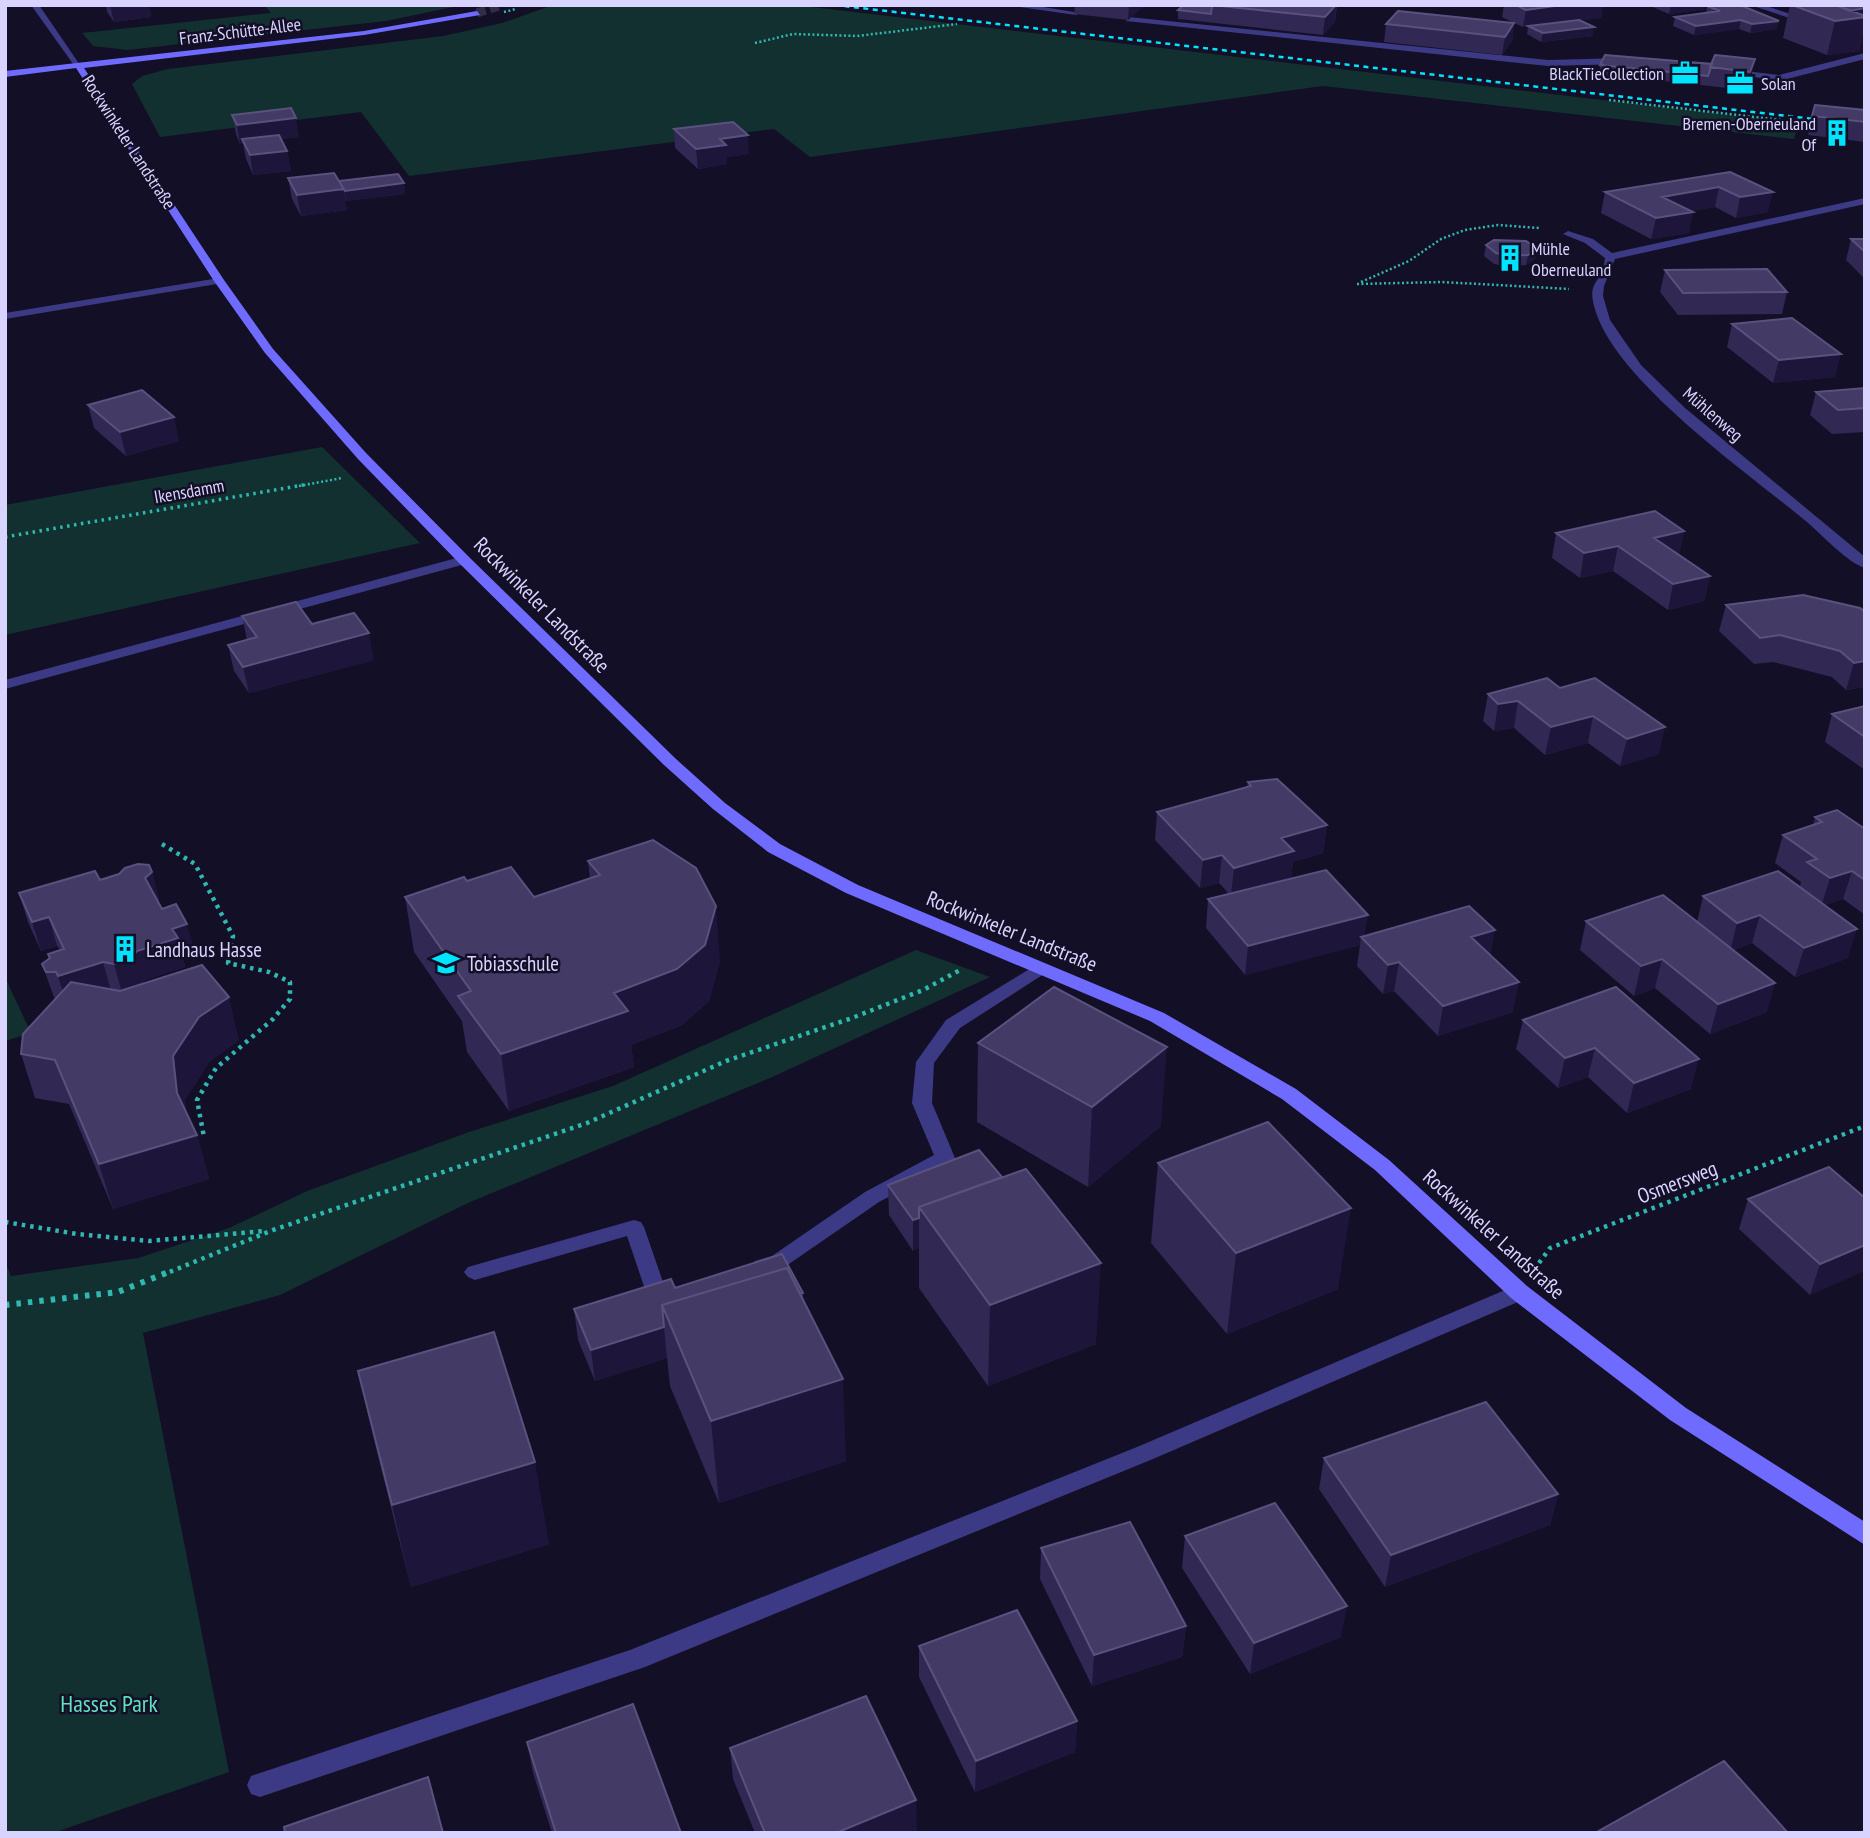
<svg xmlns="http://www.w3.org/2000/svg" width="1870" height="1838" font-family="'PT Sans Narrow',sans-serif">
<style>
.green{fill:#12302f}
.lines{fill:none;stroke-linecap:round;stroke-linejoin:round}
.secondary-tunnel{stroke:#312d47;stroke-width:9;stroke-dasharray:9 4.5;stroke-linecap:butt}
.path-far3{stroke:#2fb8b0;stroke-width:2.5;stroke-dasharray:2 2.5;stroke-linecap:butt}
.path-far2{stroke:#2fb8b0;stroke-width:3.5;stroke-dasharray:2.5 4.5;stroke-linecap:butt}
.path-far1{stroke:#2fb8b0;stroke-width:4.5;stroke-dasharray:3.5 5;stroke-linecap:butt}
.path{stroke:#2fb8b0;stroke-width:6;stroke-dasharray:4.5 7;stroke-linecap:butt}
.service{fill:#3d3a85;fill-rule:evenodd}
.minor{fill:#3d3a85;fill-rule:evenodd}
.tertiary{fill:#3d3a85;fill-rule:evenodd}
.secondary{fill:#6f6bff;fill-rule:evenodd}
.rail{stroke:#00e5ff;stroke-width:2.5;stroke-dasharray:5 4.5;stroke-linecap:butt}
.wall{fill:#312854}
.shaded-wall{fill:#1d163a}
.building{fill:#433a66;stroke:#5a527e;stroke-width:2}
.labels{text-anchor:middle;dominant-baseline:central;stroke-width:5;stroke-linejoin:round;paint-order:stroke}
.far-street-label{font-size:18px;fill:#d9d4ff;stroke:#130f26}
.far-poi-label{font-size:18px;fill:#d9d4ff;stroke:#130f26;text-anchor:end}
.street-label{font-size:21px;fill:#d9d4ff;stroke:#130f26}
.poi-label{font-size:21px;fill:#d9d4ff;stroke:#130f26;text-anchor:start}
.near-park-label{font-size:24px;fill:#5fe0c0;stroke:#130f26}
</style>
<rect width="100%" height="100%" fill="#130f26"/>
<path class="green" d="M264 5H463L386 21 127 50 93 46 82 33 271 13Z
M553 5H795L1799 123 1794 139 1323 86 810 157 774 129 409 176 361 112 160 137 132 84 142 76 168 69 443 36 502 23Z
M322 447 420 543 5 635V505Z
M916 950 990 977 770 1078 468 1203 280 1295 143 1333 229 1772 53 1833H5V1261L11 1276 138 1258 229 1228 307 1191 469 1132 613 1086Z
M5 977 31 1033 5 1041Z"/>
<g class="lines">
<path class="secondary-tunnel" d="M477 13 502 5"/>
<path class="path-far3" d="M504 12 516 9
M755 43 793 34 857 36 957 24
M1609 100 1815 124
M1361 282 1409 261 1441 239 1465 230 1498 225 1539 228
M1357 284 1442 282 1569 289
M299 486 342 478"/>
<path class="path-far2" d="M5 537 309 484"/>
<path class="path-far1" d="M162 844 195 864 233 936 228 963 269 972 290 982V999L273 1019 216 1068 197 1100 204 1137
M5 1222 77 1234 149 1241 265 1231
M1539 1263 1550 1248 1865 1126
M162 1275 273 1230 587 1123 726 1061 852 1018 923 990 962 969"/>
<path class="path" d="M5 1305 118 1292 166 1273"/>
<path class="service" d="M1005 5H1031L1080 13 1076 15Z
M1129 17 1548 60 1624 58 1628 61 1624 64 1548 66 1126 21Z
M1865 53V59L1779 81 1724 72 1728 69 1779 75Z
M464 556 469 557V563L5 689V680Z
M1041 962 1050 968 1047 972 960 1028 934 1063 932 1103 955 1158 952 1163 879 1202 786 1266 762 1274 755 1271 751 1266 755 1261 772 1256 865 1192 934 1155 912 1103 916 1062 946 1020Z
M634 1220 641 1222 644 1227 664 1285 676 1286 679 1292 676 1298 657 1303 649 1301 627 1236 475 1280 468 1277 464 1272 468 1267Z
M1519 1284 1527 1286 1530 1292 1527 1298 1153 1459 645 1667 260 1797 251 1794 247 1785 251 1776 260 1773 630 1650 1137 1447Z"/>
<path class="minor" d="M31 5H39L82 68H76Z
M1865 198V204L1615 259 1604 286 1603 296 1610 320 1641 365 1685 408 1865 557V568C1848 563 1821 534 1807 522 1748 473 1626 388 1598 318 1583 278 1602 288 1605 258L1585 243 1563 234 1568 231 1593 239 1612 253Z
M219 278 224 281 223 283 5 319V313Z"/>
<path class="tertiary" d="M1750 5H1763L1812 21 1805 23Z"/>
<path class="secondary" d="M477 11 480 15 364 35 84 68 224 280 273 349 366 453 469 557 676 759 725 803 780 844 858 885 1164 1013 1296 1089 1389 1160 1527 1286 1686 1408 1865 1522V1545L1670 1420 1511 1298 1375 1170 1282 1099 1150 1021 846 893 768 852 713 809 664 765 459 563 358 459 265 353 214 281 76 68 5 77V71L364 31Z"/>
<path class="rail" d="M835 5 1865 125"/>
</g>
<path class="wall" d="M106 5H149L151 17 114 22 107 12Z
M1075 5H1145L1128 20 1074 14Z
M1184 5H1337L1335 22 1323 35 1178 19V10Z
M1504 5H1603L1601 18 1580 20 1593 36 1541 42 1527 34 1528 26 1523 27 1514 23 1512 41 1502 55 1384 42 1386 24 1514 23 1502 17Z
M1648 5H1705V9L1669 14Z
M1790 5H1865V26L1859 51 1827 55 1783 38Z
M1707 6 1777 29 1750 33 1739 29 1694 35 1673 26 1675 17 1706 13Z
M1755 59 1751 78 1746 90 1599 74 1600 65 1712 64Z
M1865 110V142L1808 135 1812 116Z
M232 115 299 137 281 139 287 151 291 171 253 175 246 159 243 144H240L236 134Z
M674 129 749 154 727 157V164L698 169 675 148Z
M1730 172 1768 212 1736 218 1715 207 1692 211 1689 233 1651 239 1601 213 1605 192Z
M288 178 339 182 404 183 405 194 346 201 345 200 347 210 301 216 292 199Z
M1851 239H1865V279L1846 260Z
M1486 245 1537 249 1535 259 1526 265 1509 267 1494 264 1484 256Z
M1665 270 1787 292 1782 314 1678 315 1660 292Z
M1732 324 1835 377 1773 383 1727 347Z
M1865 388V432L1832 434 1810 415 1816 392Z
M88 405 179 441 126 456 94 428Z
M1684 531 1679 554 1710 576 1704 601 1668 610 1613 571 1580 578 1552 558 1556 533Z
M1726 605 1865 612V687L1846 690 1832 677 1773 662 1754 664 1719 631Z
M242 616 374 660 249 693 234 671 228 645 247 640Z
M1560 688 1659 754 1620 766 1588 743 1545 755 1514 728 1494 731 1483 721 1488 694Z
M1865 706V770L1825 742 1832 714Z
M1248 782 1327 825 1323 853 1293 862 1291 878 1365 936 1491 955 1513 1012 1438 1036 1394 991 1383 994 1357 966 1360 945 1245 975 1206 928 1208 899 1229 894 1219 883 1200 888 1155 840 1157 812 1247 787Z
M1815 817 1865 829V915L1843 899 1825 905 1848 958 1795 977 1752 943 1733 950 1767 1012 1710 1034 1655 988 1634 996 1580 950 1586 921 1697 922 1703 896 1800 887 1801 882 1775 863 1783 835 1813 825Z
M588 861 720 961 709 1001 682 1025 631 1045 634 1067 509 1111 467 1052 462 1021 414 952 405 897 467 881 534 897 590 879Z
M152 872 159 900 158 902 162 909 195 953 183 957 185 967 145 980 142 984 239 1040 210 1061 185 1100 186 1113 197 1135 209 1179 113 1209 69 1104 35 1098 21 1054 55 1000 42 964 49 958 48 954 60 950 57 946 41 951 28 922 19 893Z
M1616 987 1691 1089 1627 1113 1588 1077 1558 1088 1516 1049 1523 1020Z
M978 1043 1161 1126 1088 1187 977 1122Z
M1158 1163 1338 1289 1227 1334 1151 1243Z
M888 1185 1096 1344 988 1386 919 1288V1248L913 1251 889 1215Z
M1865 1198 1810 1295 1739 1229 1748 1199Z
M675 1288 803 1293V1300L846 1461 719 1503 670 1386 667 1358 595 1381 578 1340 574 1309Z
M358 1371 549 1544 411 1587 377 1452Z
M1324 1458 1558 1494 1550 1525 1385 1587 1319 1489Z
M1185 1536 1341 1637 1250 1674 1182 1568Z
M1041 1548 1186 1626 1182 1657 1092 1686 1040 1579Z
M919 1646 1077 1721 1075 1752 975 1792 919 1677Z
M527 1742 681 1833H552L533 1773Z
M730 1748 917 1831 912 1833H755L733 1779Z"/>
<path class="shaded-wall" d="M110 5H149L151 17 114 22Z
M1129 5H1145L1128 20Z
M1336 5 1335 22 1323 35 1325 17Z
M1562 5H1603L1601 18 1523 27 1526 10Z
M1671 5H1705V9L1669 14Z
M1864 8 1862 17H1865V26L1859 51 1827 55 1835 21 1844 12Z
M1741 20 1739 29 1694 35 1696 26Z
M1779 21 1777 29 1750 33 1752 24Z
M1514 23 1512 41 1502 55 1505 37Z
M1594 27 1593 36 1541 42 1543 33Z
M1755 59 1751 78 1746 90 1750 72Z
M296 118 299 137 244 144 242 139 243 144H240L237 125Z
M748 135 749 154 727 157V164L698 169 696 149 720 139Z
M287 151 291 171 253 175 250 155Z
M404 183 405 194 346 201 345 191Z
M1719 187 1715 207 1658 217 1662 197Z
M344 189 347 210 301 216 297 195Z
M1773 192 1768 212 1736 218 1740 197Z
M1693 212 1689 233 1651 239 1656 218Z
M1537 249 1535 259 1526 265 1528 255Z
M1841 354 1835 377 1773 383 1779 360Z
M174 417 179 441 126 456 120 432Z
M1684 531 1679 556 1654 538Z
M1618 546 1613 571 1580 578 1584 553Z
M1710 576 1704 601 1668 610 1673 584Z
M369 633 374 660 249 693 243 667Z
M1865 661V687L1846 690 1854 663Z
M1518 701 1514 728 1494 731 1498 704Z
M1593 716 1588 743 1545 755 1551 727Z
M1665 727 1659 754 1620 766 1627 739Z
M1327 825 1323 853 1293 862 1291 879 1231 896 1234 868 1281 838Z
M1222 855 1219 883 1200 888 1203 860Z
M1852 871 1843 899 1821 907 1830 878Z
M152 872 159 900 153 907 145 878Z
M716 906 720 961 709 1001 682 1025 631 1045 634 1067 509 1111 501 1054 614 993Z
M1368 915 1364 940 1361 937 1360 945 1245 975 1248 946Z
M1760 915 1752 943 1730 952 1737 923Z
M49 917 57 946 41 951 32 922Z
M187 924 195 953 183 957 185 967 145 980 140 988 122 993 114 964 137 951 172 929Z
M1857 929 1848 958 1795 977 1804 948Z
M1495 930 1490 959 1471 937Z
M1662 959 1655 988 1634 996 1641 966Z
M103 962 111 991 67 1005 58 976Z
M1399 962 1394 991 1383 994 1388 965Z
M1519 982 1513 1012 1438 1036 1443 1006Z
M1775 983 1767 1012 1710 1034 1718 1004Z
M229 997 239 1040 210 1061 185 1100 188 1137 197 1135 209 1179 113 1209 99 1164 177 1093 173 1056 199 1017Z
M1167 1047 1161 1126 1088 1187 1092 1107Z
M1595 1048 1588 1077 1558 1088 1565 1058Z
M1699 1059 1691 1089 1627 1113 1634 1083Z
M1351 1208 1338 1289 1227 1334 1236 1253Z
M919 1218V1248L913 1251V1220Z
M1865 1245V1271L1810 1295 1820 1264Z
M1101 1263 1096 1344 988 1386 990 1305Z
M664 1327 667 1358 595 1381 591 1350Z
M843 1379 846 1461 719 1503 711 1421Z
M535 1462 549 1544 411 1587 392 1505Z
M1558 1494 1550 1525 1385 1587 1391 1555Z
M1347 1606 1341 1637 1250 1674 1254 1643Z
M1186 1626 1182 1657 1092 1686 1094 1655Z
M1077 1721 1075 1752 975 1792 976 1761Z
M916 1800 917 1831 912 1833H836Z"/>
<path class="building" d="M1184 5H1212L1211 14 1178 10Z
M1212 5H1336L1325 17Z
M1516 5H1562L1526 10Z
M1714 5H1740L1779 21 1752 24 1741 20 1696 26 1675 17 1720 11 1707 6Z
M1792 5H1836L1865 16V17L1835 21Z
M1836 5H1865V6L1864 8 1850 11Z
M1398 11 1514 23 1505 37 1386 24Z
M1579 20 1594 27 1543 33 1528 26Z
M1605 55 1712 64 1708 76 1600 65Z
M1715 55 1755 59 1750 72 1710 67Z
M1815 105 1865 110V122L1812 116Z
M291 108 296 118 237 125 232 115Z
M733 122 748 135 720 139 726 145 696 149 674 129Z
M279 135 287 151 250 155 242 139Z
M1730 172 1773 192 1740 197 1719 187 1662 197 1693 212 1656 218 1605 192Z
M334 173 344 189 297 195 288 178Z
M398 174 404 183 345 191 339 181Z
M1851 239H1865V252Z
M1494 240 1526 241 1537 249 1528 255 1510 256 1496 253 1486 245Z
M1767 269 1787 292 1683 293 1665 270Z
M1792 318 1841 354 1779 360 1732 324Z
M1865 388V408L1838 410 1816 392Z
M142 390 174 417 120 432 88 405Z
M1655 511 1684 531 1654 538 1710 576 1673 584 1618 546 1584 553 1556 533Z
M1803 595 1860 608 1865 612V661L1854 663 1840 651 1780 635 1760 638 1726 605Z
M296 602 312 624 354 613 369 633 243 667 228 645 257 637 242 616Z
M1547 678 1560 688 1595 678 1665 727 1627 739 1593 716 1551 727 1518 701 1498 704 1488 694Z
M1865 706V737L1832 714Z
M1277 779 1327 825 1281 838 1294 851 1234 868 1222 855 1203 860 1157 812 1251 786 1248 782Z
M1837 810 1865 829V880L1852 871 1830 878 1807 862 1817 859 1783 835 1822 822 1815 817Z
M653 840 696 868 716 906 705 945 677 969 614 993 628 1011 501 1054 458 996 471 991 405 897 464 877 467 881 511 867 534 897 600 875 588 861Z
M138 864 149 865 152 872 145 878 162 909 176 904 187 924 172 929 178 938 137 951 132 958 114 964 103 962 58 976 56 972H46L42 964 50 958 48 954 64 949 49 917 32 922 19 893 95 871 100 880 119 874 125 868Z
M1326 870 1368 915 1248 946 1208 899Z
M1778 871 1857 929 1804 948 1760 915 1737 923 1703 896Z
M1663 895 1775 983 1718 1004 1662 959 1641 966 1586 921Z
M1469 906 1495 930 1471 937 1519 982 1443 1006 1399 962 1388 965 1361 937Z
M202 965 229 997 199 1017 173 1056 177 1093 197 1135 99 1164 55 1060 21 1054 23 1034 71 982 120 991Z
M1054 987 1167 1047 1092 1107 978 1043Z
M1616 987 1699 1059 1634 1083 1595 1048 1565 1058 1523 1020Z
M1268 1122 1351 1208 1236 1253 1158 1163Z
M979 1150 1002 1177 919 1207V1218L913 1220 888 1185Z
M1829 1167 1865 1198V1245L1820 1264 1748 1199Z
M1026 1169 1101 1263 990 1305 919 1207Z
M782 1254 803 1293 800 1294 787 1268 662 1305 664 1327 591 1350 574 1309 671 1279 675 1288Z
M787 1268 843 1379 711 1421 662 1305Z
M494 1332 535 1462 392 1505 358 1371Z
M1486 1402 1558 1494 1391 1555 1324 1458Z
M1275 1503 1347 1606 1254 1643 1185 1536Z
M1130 1522 1186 1626 1094 1655 1041 1548Z
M1017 1610 1077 1721 976 1761 919 1646Z
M866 1696 916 1800 836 1833H765L730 1748Z
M633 1704 681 1833H556L527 1742Z
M1724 1761 1788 1833H1595Z
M428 1777 443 1833H285L284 1827Z"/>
<defs>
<symbol id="office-bare" viewBox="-9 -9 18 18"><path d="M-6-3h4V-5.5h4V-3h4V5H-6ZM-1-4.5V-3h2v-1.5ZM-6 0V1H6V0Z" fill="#00e5ff" stroke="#130f26" stroke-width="2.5" paint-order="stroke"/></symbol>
<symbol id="building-bare" viewBox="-9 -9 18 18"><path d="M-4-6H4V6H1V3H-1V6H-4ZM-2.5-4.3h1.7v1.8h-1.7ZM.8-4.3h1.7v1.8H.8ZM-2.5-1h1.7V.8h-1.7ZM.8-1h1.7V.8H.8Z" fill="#00e5ff" stroke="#130f26" stroke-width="2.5" paint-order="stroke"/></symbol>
<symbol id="school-bare" viewBox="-9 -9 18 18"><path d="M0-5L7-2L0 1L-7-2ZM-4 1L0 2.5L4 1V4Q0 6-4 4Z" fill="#00e5ff" stroke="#130f26" stroke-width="2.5" paint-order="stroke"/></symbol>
</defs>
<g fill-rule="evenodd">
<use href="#office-bare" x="1666" y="54" width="38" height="38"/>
<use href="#office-bare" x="1721" y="64" width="38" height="38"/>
<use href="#building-bare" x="1818" y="114" width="38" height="38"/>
<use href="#building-bare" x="1491" y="239" width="38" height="38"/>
<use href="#building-bare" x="106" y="930" width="38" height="38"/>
<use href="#school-bare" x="427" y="944" width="38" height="38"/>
</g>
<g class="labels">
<g class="far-street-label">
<text transform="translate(240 31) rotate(-7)">Franz-Schütte-Allee</text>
<text transform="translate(129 142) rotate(57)">Rockwinkeler Landstraße</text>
<text transform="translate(1713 414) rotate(41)">Mühlenweg</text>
<text transform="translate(189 491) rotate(-10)">Ikensdamm</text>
</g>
<g class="far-poi-label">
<text x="1664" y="73">BlackTieCollection</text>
<text x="1761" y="83" text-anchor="start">Solan</text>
<text x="1816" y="123">Bremen-Oberneuland<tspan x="1816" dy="21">Of</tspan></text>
<text x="1531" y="248" text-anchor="start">Mühle<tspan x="1531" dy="21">Oberneuland</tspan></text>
</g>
<g class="street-label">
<text transform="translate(542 605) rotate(45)">Rockwinkeler Landstraße</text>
<text transform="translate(1012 931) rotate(22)">Rockwinkeler Landstraße</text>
<text transform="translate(1677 1182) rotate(-21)">Osmersweg</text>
<text transform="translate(1494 1234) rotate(42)">Rockwinkeler Landstraße</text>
</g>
<g class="poi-label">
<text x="146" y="949">Landhaus Hasse</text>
<text x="467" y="963">Tobiasschule</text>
</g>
<g class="near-park-label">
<text x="109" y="1703">Hasses Park</text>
</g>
</g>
<rect width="1870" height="1838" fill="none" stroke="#d9d4ff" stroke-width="14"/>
</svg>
